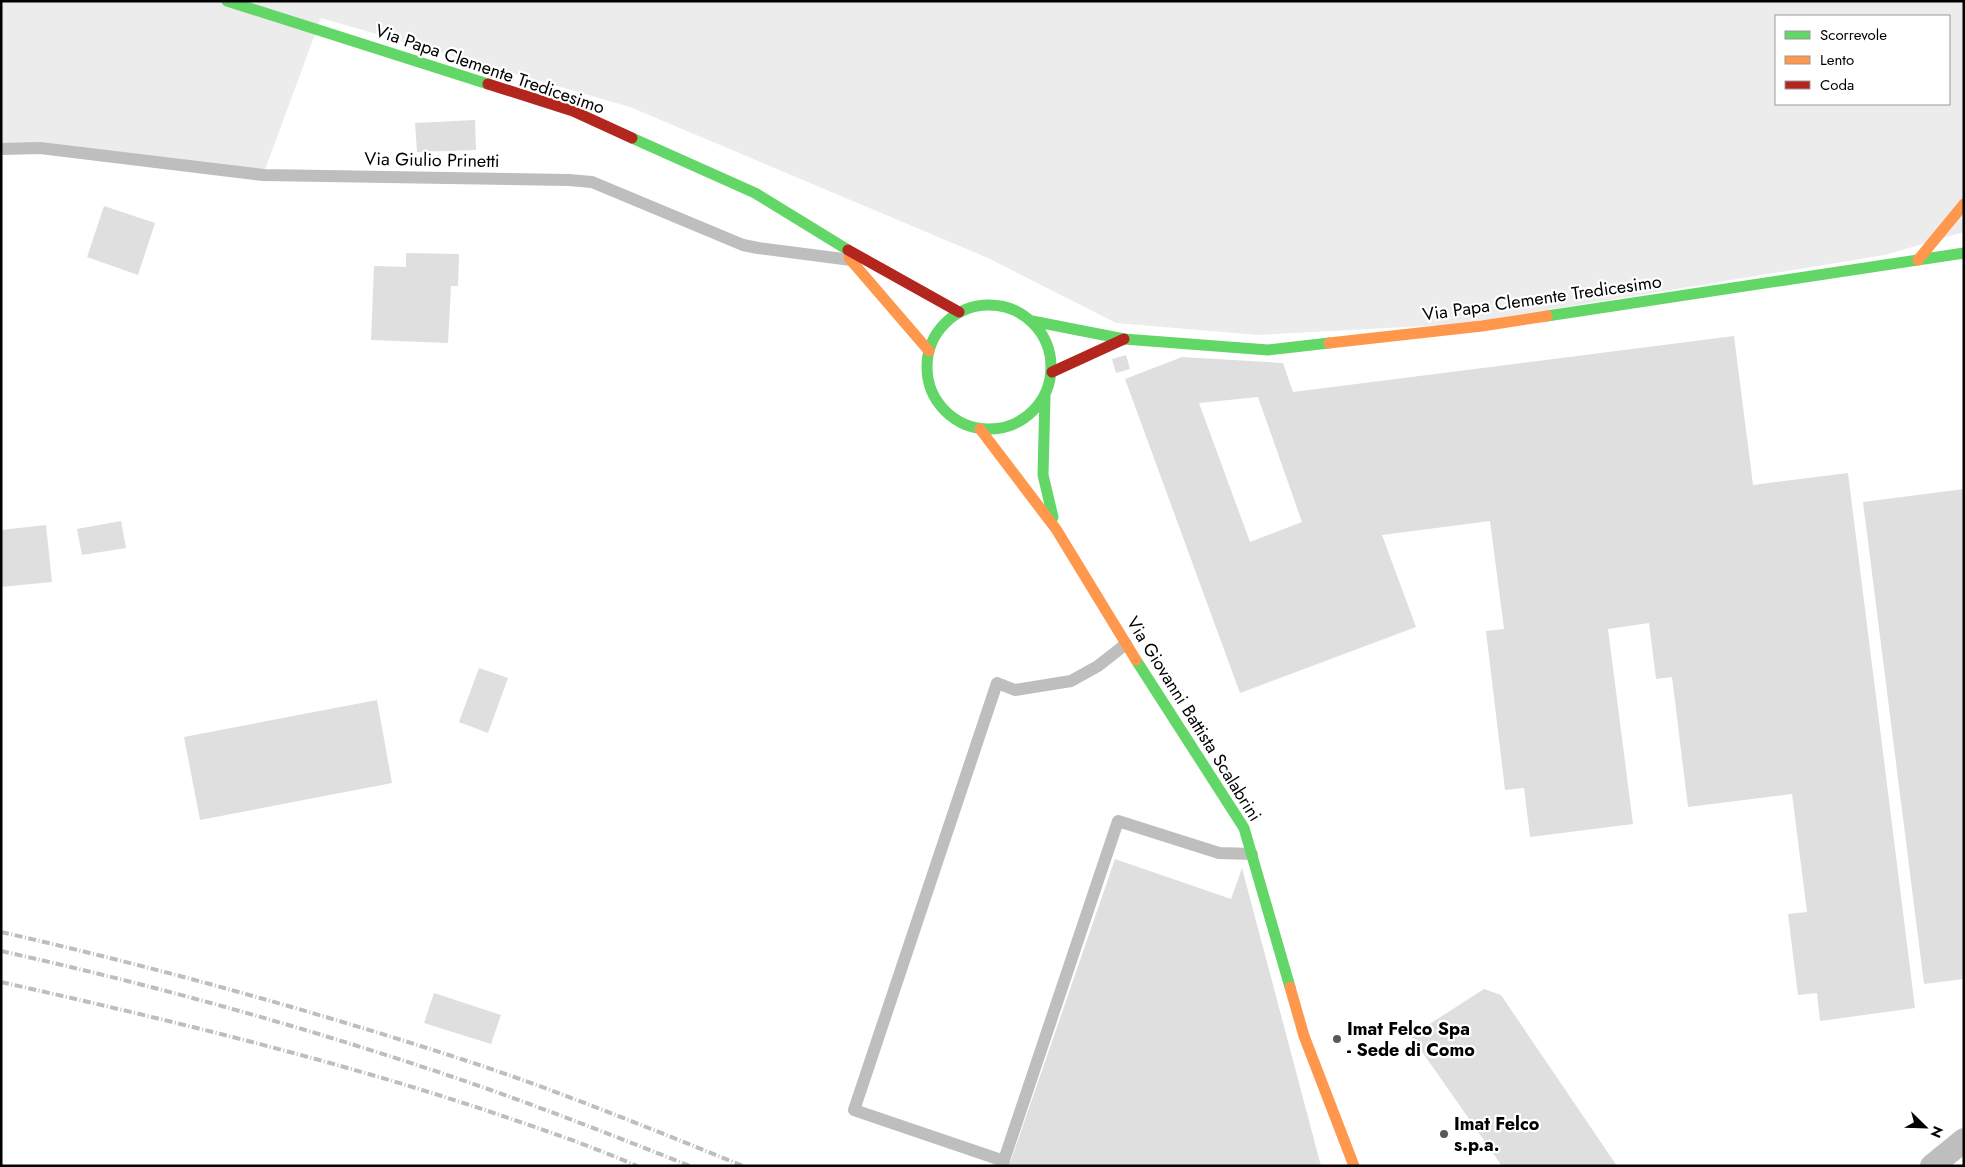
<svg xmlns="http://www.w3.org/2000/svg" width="1965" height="1167" font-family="Jost,sans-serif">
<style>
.green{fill:#ececec;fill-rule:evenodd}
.building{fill:#dfdfdf;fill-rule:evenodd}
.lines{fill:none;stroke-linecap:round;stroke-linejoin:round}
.lane{stroke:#bebebe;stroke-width:12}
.street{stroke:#bebebe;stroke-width:24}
.fast{stroke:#63d668;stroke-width:11}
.slow{stroke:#ff974d;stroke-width:11}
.jam{stroke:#b3261e;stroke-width:11}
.rail{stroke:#bebebe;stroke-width:4;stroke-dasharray:8 2.5 1 2.5;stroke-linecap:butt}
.poi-dot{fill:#595959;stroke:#fff;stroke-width:2}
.labels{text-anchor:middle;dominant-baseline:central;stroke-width:4.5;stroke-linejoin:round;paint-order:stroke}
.street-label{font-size:18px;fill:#000;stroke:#fff}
.poi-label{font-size:18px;font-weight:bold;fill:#000;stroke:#fff;text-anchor:start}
</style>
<rect width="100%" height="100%" fill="#fff"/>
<path class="green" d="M1 1H1964V232L1885 255 1461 324 1258 335 1116 323 988 258 630 107 321 18 263 175 1 149ZM1776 16H1949V104H1776Z"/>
<path class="building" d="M475 120 476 150 417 152 415 123Z
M104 206 155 223 138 275 87 257Z
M406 253 459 254 458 286H451L448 343 371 340 374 266 406 267Z
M1734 336 1753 485 1848 473 1915 1008 1820 1021 1817 993 1798 995 1788 914 1807 912 1792 794 1688 807 1672 677 1656 679 1649 623 1608 629 1633 824 1530 837 1524 788 1505 790 1486 631 1504 629 1490 521 1382 535 1416 627 1240 693 1125 379 1182 357 1283 363 1293 392ZM1258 397 1302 522 1250 542 1199 403Z
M1126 355 1130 369 1116 373 1112 359Z
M1964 489V979L1924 984 1863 502Z
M121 521 126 548 82 555 77 529Z
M46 525 52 582 1 587V530Z
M479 668 508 678 488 733 459 722Z
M377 700 392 783 200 820 184 737Z
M1115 859 1231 899 1242 868 1321 1166H1009Z
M1484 989 1501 995 1617 1166H1502L1411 1036Z
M434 993 501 1015 491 1044 424 1023Z"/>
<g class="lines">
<path class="lane" d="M1 149 40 148 263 175 569 180 592 182 743 245 758 248 851 260
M1004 1161 854 1110 997 683 1015 690 1071 681 1098 666 1126 644
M1002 1166 1118 821 1219 853 1252 854"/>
<path class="street" d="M1932 1166 1964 1140"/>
<path class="fast" d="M227 1 488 84
M632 138 755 193 848 250
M927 367a62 62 0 1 1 124 0a62 62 0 1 1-124 0Z
M1547 316 1964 253
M1032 321 1124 339 1268 350 1329 343
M1045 395 1043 475 1053 517
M1136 660 1244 828 1290 987"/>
<path class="slow" d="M849 258 929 351
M1918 260 1964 204
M1329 343 1482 326 1547 316
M980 429 1056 529 1136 660
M1290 987 1304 1036 1354 1166"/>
<path class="jam" d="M488 84 573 111 632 138
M848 250 959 312
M1052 372 1124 339"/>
<path class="rail" d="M1 932C155 967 307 1009 458 1058 554 1089 649 1128 743 1166
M1 951C154 985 305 1027 453 1077 533 1104 612 1135 690 1166
M1 982C165 1019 328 1058 488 1111 538 1128 589 1145 637 1166"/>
</g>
<g class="poi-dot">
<circle cx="1337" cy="1039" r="5"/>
<circle cx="1444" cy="1134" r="5"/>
</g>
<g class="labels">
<g class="street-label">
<text transform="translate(490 69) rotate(19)">Via Papa Clemente Tredicesimo</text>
<text transform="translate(432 160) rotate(1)">Via Giulio Prinetti</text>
<text transform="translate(1542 298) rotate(-8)">Via Papa Clemente Tredicesimo</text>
<text transform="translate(1194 719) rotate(58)">Via Giovanni Battista Scalabrini</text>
</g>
<g class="poi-label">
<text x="1347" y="1029">Imat Felco Spa<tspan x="1347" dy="21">- Sede di Como</tspan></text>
<text x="1454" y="1124">Imat Felco<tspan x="1454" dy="21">s.p.a.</tspan></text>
</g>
</g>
<rect width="1965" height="1167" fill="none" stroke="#000000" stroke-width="5"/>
<rect x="1775" y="15" width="175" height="90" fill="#ffffff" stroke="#999999"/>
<rect x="1785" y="31" width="25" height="8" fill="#63d668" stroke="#999999"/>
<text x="1820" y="40" font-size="15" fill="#000000">Scorrevole</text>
<rect x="1785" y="56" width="25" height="8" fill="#ff974d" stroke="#999999"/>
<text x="1820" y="65" font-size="15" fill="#000000">Lento</text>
<rect x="1785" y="81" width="25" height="8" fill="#b3261e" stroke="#999999"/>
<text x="1820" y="90" font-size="15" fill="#000000">Coda</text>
<g transform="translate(1925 1127) rotate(113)" stroke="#ffffff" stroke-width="4" paint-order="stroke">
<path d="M0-4L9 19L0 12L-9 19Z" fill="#000000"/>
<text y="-8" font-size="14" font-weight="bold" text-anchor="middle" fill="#000000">N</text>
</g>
</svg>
